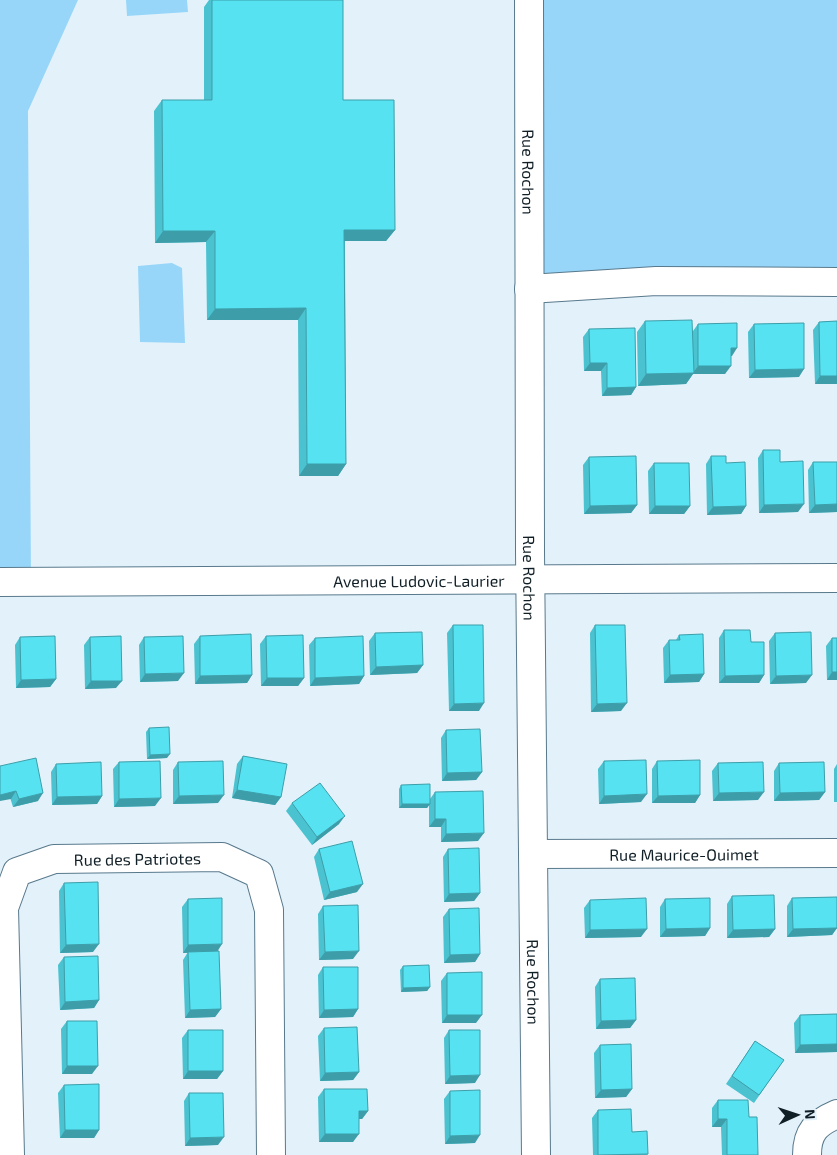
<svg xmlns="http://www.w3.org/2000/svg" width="837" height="1155" font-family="'Exo 2',sans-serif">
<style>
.green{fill:#97d6f9}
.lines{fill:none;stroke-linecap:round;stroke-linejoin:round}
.minor-casing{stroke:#58798c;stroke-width:30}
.minor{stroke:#fff;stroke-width:28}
.wall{fill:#4bc2d0}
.shaded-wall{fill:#3d9ea9}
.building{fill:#57e2f2;stroke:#3d9ea9}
.labels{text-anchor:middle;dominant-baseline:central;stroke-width:4;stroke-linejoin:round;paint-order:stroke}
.street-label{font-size:16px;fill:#101e26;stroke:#e3f2fa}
</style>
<rect width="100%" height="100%" fill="#e3f2fa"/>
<path class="green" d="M0 0H78L28 111 31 582H0Z
M126 0H187L188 12 127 16Z
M529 0H837V279L528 285Z
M172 263 182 268 185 343 140 342 138 266Z"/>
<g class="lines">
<defs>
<g id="minor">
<path id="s1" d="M529 0 530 552 536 1155"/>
<path d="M529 289 656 281 837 282"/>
<path id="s2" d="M0 582 837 578"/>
<path id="s3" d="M533 854 837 853"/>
<path id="s4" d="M10 1155 4 908 17 872 54 859 222 857 259 874 269 910 271 1155"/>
<path d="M807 1155C807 1132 816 1123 837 1114"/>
</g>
</defs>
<use href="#minor" class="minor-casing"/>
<use href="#minor" class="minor"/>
</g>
<path class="wall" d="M209 0H343V100L395 230 386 241H345L346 464 338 476H299L298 320H207L206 242 155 243 154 111 162 100H204V7Z
M645 321 693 331 698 324 732 356H731L725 374H693L686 384 638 386 637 332Z
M837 321V384H815L813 330 819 322Z
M754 324 799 377 749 378 748 332Z
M589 329 636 387 631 395 602 396 601 371H584L583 337Z
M763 450 780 462 798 512 759 513 758 458Z
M711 456 726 463 746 506 741 514 707 515 706 464Z
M589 457 637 505 631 513 584 514 583 465Z
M813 462 837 512 809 513 808 470Z
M654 463 690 506 684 514H649L648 471Z
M453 625 479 711H449L447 633Z
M595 625 621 711 591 712 590 633Z
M724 630 751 642 764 675 759 683H719V638Z
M375 633 423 665 417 673 370 675 369 641Z
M775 633 806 683 770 684 769 641Z
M679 635 704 674 699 682 664 683 663 648 669 640H676Z
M200 636 252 675 247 683 195 684 194 644Z
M266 636 304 678 298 686H261L260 644Z
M20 637 56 679 50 687 16 688 15 645Z
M90 637 116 688 85 689 84 645Z
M144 637 178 681 140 682 139 645Z
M315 638 364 676 359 684 310 686 309 645Z
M832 638 837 680H827L826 646Z
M149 728 167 758 147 759 146 732Z
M446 730 482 772 476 780 442 781 441 738Z
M243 756 281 797 275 805 232 798 237 764Z
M604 761 641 802 599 804 598 769Z
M657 761 700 795 695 803H652V769Z
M119 762 155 806 114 807 113 769Z
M178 762 218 803 173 804V770Z
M718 763 758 800 713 801 712 771Z
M779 763 825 792 819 800 774 801V771Z
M56 764 102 796 97 804 52 805 51 772Z
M837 764V802H834V769Z
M0 766 38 801 13 807Z
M401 785 430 799 435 792 478 841 441 842V827H429V805L427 808H399V789Z
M292 803 339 824 312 845 286 811Z
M319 849 357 892 324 900 314 857Z
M448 849 480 893 474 901 444 902 443 857Z
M64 883 93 952 60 953 59 891Z
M732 896 775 929 769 937 727 938V904Z
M837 897V928L832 935 787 937V906L792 898Z
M188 899 218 951 221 1009 215 1017 185 1018 183 960 188 952 183 953 182 907Z
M665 899 710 928 705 936 660 937V907Z
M590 900 641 937 585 938 584 908Z
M323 906 353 959 319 960 318 914Z
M449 909 480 954 475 962 444 963 443 917Z
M64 957 99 1000 94 1008 60 1010 58 965Z
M403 966 430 987 427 991 401 992 400 970Z
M323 967 358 1009 353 1017 319 1018 318 975Z
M447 973 476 1023H442L441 981Z
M600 979 636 1020 630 1028 596 1029 595 987Z
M837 1014V1052L795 1053 794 1023 800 1015Z
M67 1021 92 1074H62L61 1029Z
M324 1028 359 1072 353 1080 320 1081 318 1036Z
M188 1030 223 1071 217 1079H183L182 1038Z
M449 1030 475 1083 445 1084 444 1038Z
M755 1041 784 1060 754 1103 726 1084Z
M600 1045 632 1089 626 1097 595 1098 594 1053Z
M64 1085 99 1130 94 1138H60L58 1093Z
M324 1089 368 1111 362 1119H359L353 1142H319L318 1097Z
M450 1091 475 1143 445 1144 444 1099Z
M189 1093 218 1145 185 1146 184 1101Z
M718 1100 749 1117 758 1155H722L721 1127H712V1108Z
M598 1110 632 1132 648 1154 647 1155H593L592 1118Z"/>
<path class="shaded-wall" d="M344 230H395L386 241H336Z
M163 231H215L206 242 155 243Z
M306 308 298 320H207L215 309Z
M731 348H737L732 356H725Z
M590 363H607L601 371H584Z
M698 366H731L725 374H693L686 384 638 386 646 374 693 373Z
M804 369 799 377 749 378 755 370Z
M820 376H837V384H815Z
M636 387 631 395 602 396 607 388Z
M307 464H346L338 476H299Z
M804 504 798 512 759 513 764 505Z
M837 504V512L809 513 815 505Z
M637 505 631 513 584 514 590 506Z
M655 506H690L684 514H649Z
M746 506 741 514 707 515 713 507Z
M423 665 417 673 370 675 376 667Z
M832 672H837V680H827Z
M184 673 178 681 140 682 145 674Z
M704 674 699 682 664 683 670 675Z
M252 675 247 683 195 684 200 676Z
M764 675 759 683H719L725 676Z
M812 675 806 683 770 684 776 676Z
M364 676 359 684 310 686 315 678Z
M267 678H304L298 686H261Z
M56 679 50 687 16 688 21 680Z
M91 681H122L116 688 85 689Z
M484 703 479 711H449L454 704Z
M627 703 621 711 591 712 597 704Z
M170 754 167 758 147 759 150 755Z
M482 772 476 780 442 781 447 773Z
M237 790 281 797 275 805 232 798Z
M16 791 11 799 0 801V795Z
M764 792 758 800 713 801 719 793Z
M825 792 819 800 774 801 780 793Z
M43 793 38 801 13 807 19 799Z
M647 794 641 802 599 804 604 796Z
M224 795 218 803 173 804 179 796Z
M700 795 695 803H652L658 796Z
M102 796 97 804 52 805 57 797Z
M161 798 155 806 114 807 119 799Z
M402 804H430L427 808H399Z
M345 816 339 824 312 845 317 837Z
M435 819H446L441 827H429Z
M484 833 478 841 441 842 446 834Z
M363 884 357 892 324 900 330 892Z
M480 893 474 901 444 902 449 894Z
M710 928 705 936 660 937 666 929Z
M837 928 832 935 787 937 793 929Z
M647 929 641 937 585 938 590 930Z
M775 929 769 937 727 938 733 930Z
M99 944 93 952 60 953 66 945Z
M222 944 217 952 183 953 188 945Z
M359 951 353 959 319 960 325 952Z
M480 954 475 962 444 963 450 955Z
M430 987 427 991 401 992 403 988Z
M99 1000 94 1008 60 1010 65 1002Z
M221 1009 215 1017 185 1018 190 1010Z
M358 1009 353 1017 319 1018 324 1010Z
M447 1015H482L476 1023H442Z
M636 1020 630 1028 596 1029 601 1021Z
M837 1044V1052L795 1053 800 1045Z
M67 1066H98L92 1074H62Z
M188 1071H223L217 1079H183Z
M359 1072 353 1080 320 1081 325 1073Z
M480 1075 475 1083 445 1084 450 1076Z
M632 1089 626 1097 595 1098 601 1090Z
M359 1111H368L362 1119H353Z
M718 1119H727L721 1127H712Z
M65 1130H99L94 1138H60Z
M325 1134H359L353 1142H319Z
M480 1135 475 1143 445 1144 450 1136Z
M224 1137 218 1145 185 1146 190 1138Z"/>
<path class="building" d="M212 0H343V100H394L395 230H344L346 464H307L306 308 215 309V231H163L162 100H212Z
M692 320 694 373 646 374 645 321Z
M837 321V376H820L819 322Z
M737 323V348H731V366H698V324Z
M804 323V369L755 370 754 324Z
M635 328 636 387 607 388V363H590L589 329Z
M763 450H780V462L803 461 804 504 764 505Z
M636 456 637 505 590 506 589 457Z
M711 456H726V463L745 462 746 506 713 507Z
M813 462H837V504L815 505Z
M654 463H689L690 506H655Z
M453 625H483L484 703 454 704Z
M595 625H625L627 703 597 704Z
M724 630H750L751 642H764V675L725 676Z
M422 632 423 665 376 667 375 633Z
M811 632 812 675 776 676 775 633Z
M251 634 252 675 200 676V636Z
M703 634 704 674 670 675 669 640H680L679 635Z
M303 635 304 678H267L266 636Z
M55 636 56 679 21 680 20 637Z
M121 636 122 681H91L90 637Z
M183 636 184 673 145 674 144 637Z
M363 636 364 676 315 678V638Z
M832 638H837V672H832Z
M169 727 170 754 150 755 149 728Z
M480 729 482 772 447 773 446 730Z
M243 756 287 764 281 797 237 790Z
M36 758 43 793 19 799 16 791 0 795V766Z
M646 760 647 794 604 796V761Z
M700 760V795L658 796 657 761Z
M160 761 161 798 119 799V762Z
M223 761 224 795 179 796 178 762Z
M101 762 102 796 57 797 56 764Z
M763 762 764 792 719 793 718 763Z
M824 762 825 792 780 793 779 763Z
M320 783 345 816 317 837 292 803Z
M430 784V804H402L401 785Z
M483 791 484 833 446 834V819H435V792Z
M352 841 363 884 330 892 319 849Z
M479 848 480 893 449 894 448 849Z
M98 882 99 944 66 945 64 883Z
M774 895 775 929 733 930 732 896Z
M837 897V928L793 929 792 898Z
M222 898V944L188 945V899Z
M646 898 647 929 590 930V900Z
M710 898V928L666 929 665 899Z
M358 905 359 951 325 952 323 906Z
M479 908 480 954 450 955 449 909Z
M219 951 221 1009 190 1010 188 952Z
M98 956 99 1000 65 1002 64 957Z
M429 965 430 987 403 988V966Z
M323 967H358V1009L324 1010Z
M482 972V1015H447V973Z
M635 978 636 1020 601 1021 600 979Z
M837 1014V1044L800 1045V1015Z
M67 1021H97L98 1066H67Z
M357 1027 359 1072 325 1073 324 1028Z
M188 1030H223V1071H188Z
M449 1030H480V1075L450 1076Z
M755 1041 784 1060 759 1095 732 1076Z
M631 1044 632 1089 601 1090 600 1045Z
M99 1084V1130H65L64 1085Z
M324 1089H367L368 1111H359V1134H325Z
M480 1090V1135L450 1136V1091Z
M189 1093H223L224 1137 190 1138Z
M718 1100H748L749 1117H757L758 1155H727V1119H718Z
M631 1109 632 1132 647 1131 648 1154 598 1155V1110Z"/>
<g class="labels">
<g class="street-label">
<text stroke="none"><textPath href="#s1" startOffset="172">Rue Rochon</textPath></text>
<text stroke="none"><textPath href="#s1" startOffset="578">Rue Rochon</textPath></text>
<text stroke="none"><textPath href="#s2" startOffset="419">Avenue Ludovic-Laurier</textPath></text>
<text stroke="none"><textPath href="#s3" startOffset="151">Rue Maurice-Ouimet</textPath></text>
<text stroke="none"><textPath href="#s4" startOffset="408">Rue des Patriotes</textPath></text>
<text stroke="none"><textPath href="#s1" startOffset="982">Rue Rochon</textPath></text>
</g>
</g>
<g transform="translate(797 1115) rotate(87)" stroke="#e3f2fa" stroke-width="4" paint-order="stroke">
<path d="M0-4L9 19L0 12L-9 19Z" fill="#101e26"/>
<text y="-8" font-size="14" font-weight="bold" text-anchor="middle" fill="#101e26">N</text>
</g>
</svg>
